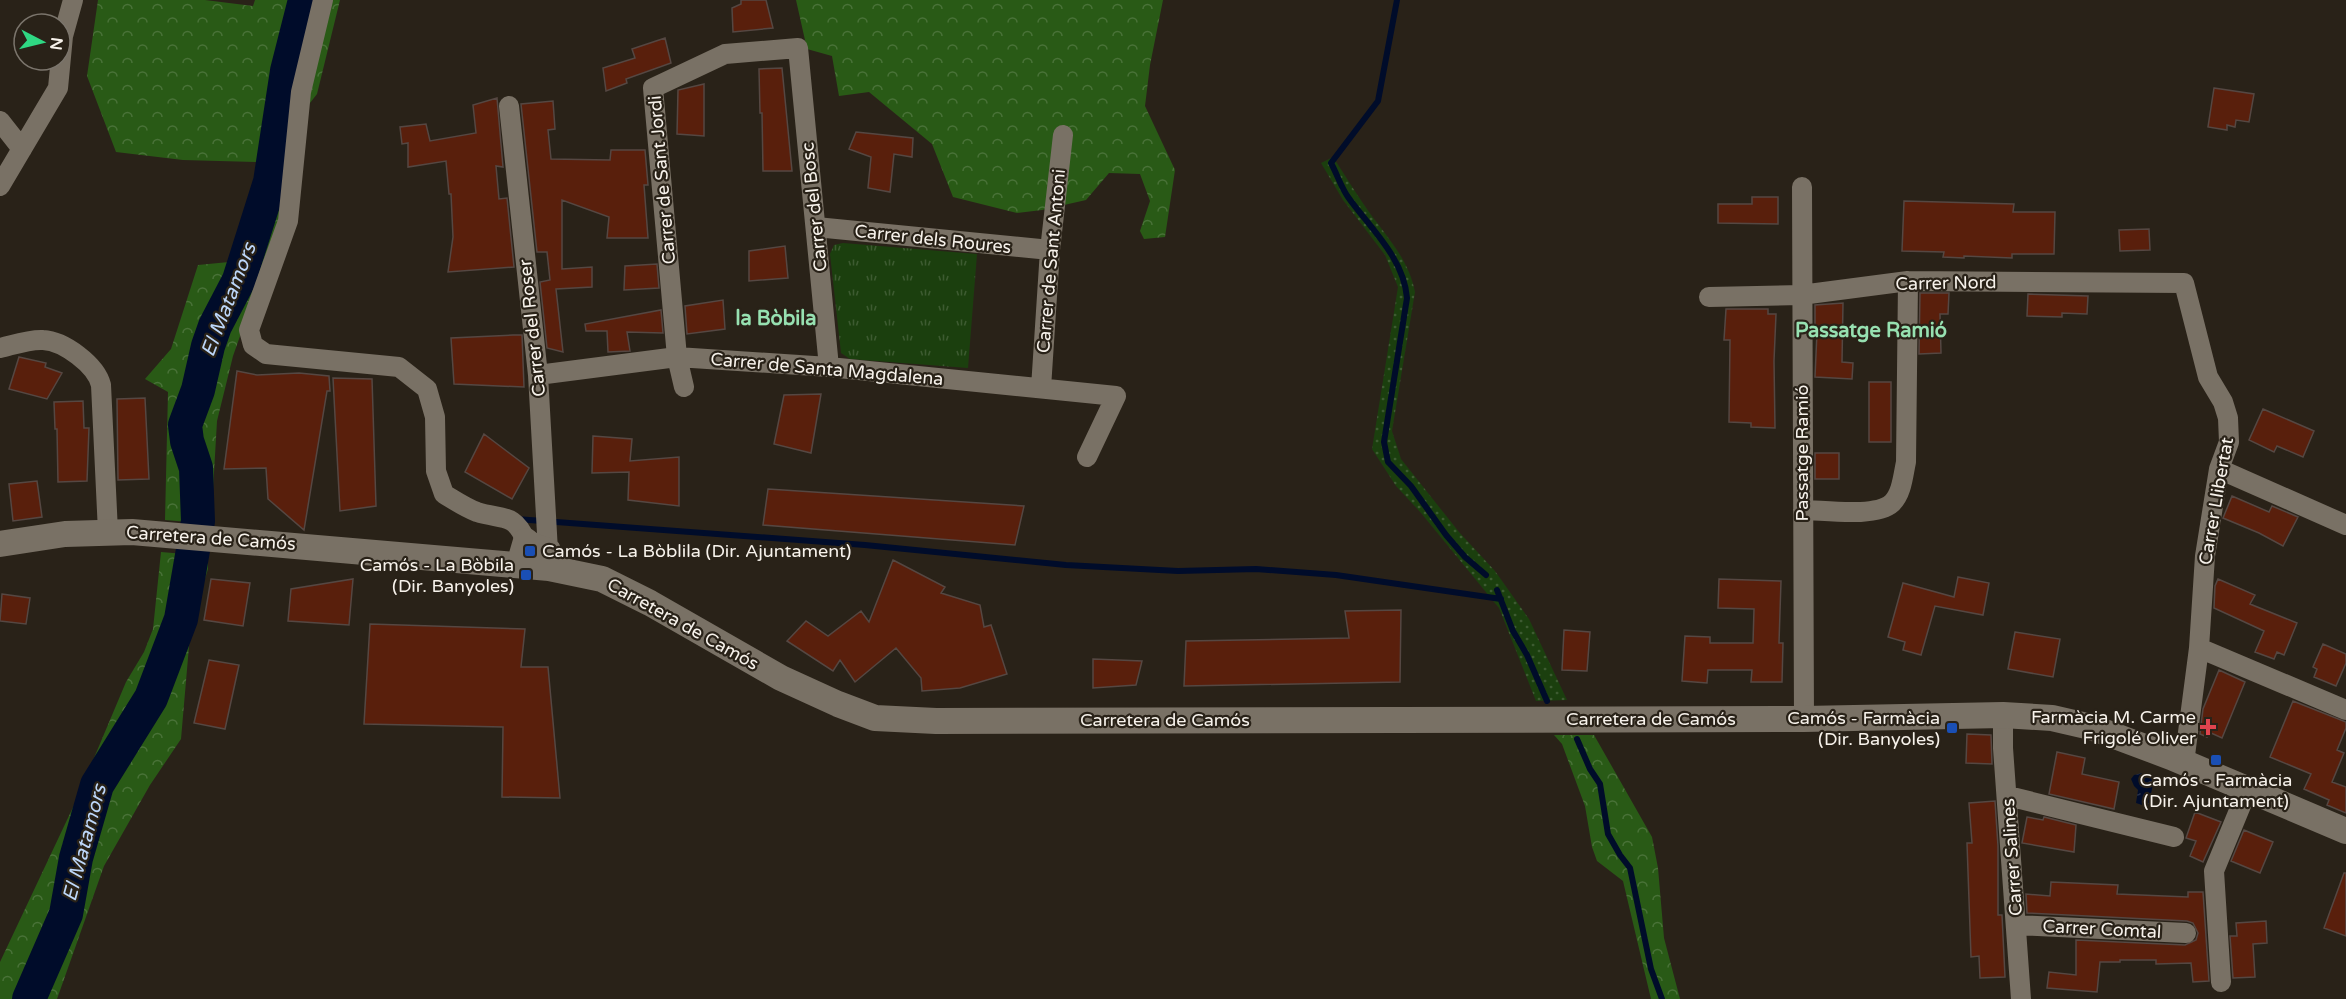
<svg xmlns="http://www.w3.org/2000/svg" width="2346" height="999" font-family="'Varela Round',sans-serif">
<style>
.grass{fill:url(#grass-dots)}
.forest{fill:url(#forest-crowns)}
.park{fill:url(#park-tufts)}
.water{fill:url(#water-ripples)}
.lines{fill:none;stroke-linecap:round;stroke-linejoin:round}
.stream{stroke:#000c2a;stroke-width:6}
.river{stroke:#000c2a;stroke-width:34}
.building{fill:#591f0c;stroke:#554742;stroke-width:1.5}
.minor{stroke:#797165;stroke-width:20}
.tertiary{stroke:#797165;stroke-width:26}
.transit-dot{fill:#1a4fb4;stroke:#292218;stroke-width:2}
.health-dot{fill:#e0444e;stroke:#292218;stroke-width:2}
.labels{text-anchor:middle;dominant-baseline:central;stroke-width:4.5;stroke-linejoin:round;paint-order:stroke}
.street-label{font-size:18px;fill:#f7f2eb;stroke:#292218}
.poi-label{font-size:18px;fill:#f7f2eb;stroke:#292218;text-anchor:end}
.water-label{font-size:20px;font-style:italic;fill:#bdd7fa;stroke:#292218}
.neighbourhood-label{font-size:20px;font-weight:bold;fill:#97e1b1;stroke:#292218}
</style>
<defs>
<pattern id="grass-dots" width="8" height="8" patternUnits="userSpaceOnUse" patternTransform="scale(1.5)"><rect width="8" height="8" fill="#1b3f0e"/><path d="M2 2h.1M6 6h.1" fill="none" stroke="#3d5b31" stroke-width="1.8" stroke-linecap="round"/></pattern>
<pattern id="forest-crowns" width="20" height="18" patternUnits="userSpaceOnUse" patternTransform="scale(1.5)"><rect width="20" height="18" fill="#295a16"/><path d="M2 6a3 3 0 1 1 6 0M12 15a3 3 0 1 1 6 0" fill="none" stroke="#497238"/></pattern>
<pattern id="park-tufts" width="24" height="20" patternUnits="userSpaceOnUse" patternTransform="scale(1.5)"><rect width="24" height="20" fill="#1b3f0e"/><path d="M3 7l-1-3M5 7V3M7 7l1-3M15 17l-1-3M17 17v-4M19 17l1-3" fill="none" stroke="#3d5b31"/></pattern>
<pattern id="water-ripples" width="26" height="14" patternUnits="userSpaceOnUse" patternTransform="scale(1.5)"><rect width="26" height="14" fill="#000c2a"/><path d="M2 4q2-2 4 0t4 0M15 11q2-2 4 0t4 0" fill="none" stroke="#263049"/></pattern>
</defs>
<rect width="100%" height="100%" fill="#292218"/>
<path class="grass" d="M1333 157C1345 175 1356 194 1369 212 1387 237 1409 260 1415 292L1392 431 1401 459 1459 532 1495 571 1529 619 1567 700 1536 701 1499 608 1421 513 1396 486 1372 449 1398 287 1385 255 1343 200 1321 163Z"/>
<path class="forest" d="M98 0H205L253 6 255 0H340L317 94 296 121 283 214 233 356 217 421 211 524 165 520 168 392 145 379 171 349 198 265 229 262 255 197 258 162 183 160 116 152 87 76Z
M796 0H1163L1150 65 1145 106 1175 170 1165 237 1144 239 1140 231 1150 201 1140 174 1109 173 1086 200 1042 210 1017 213 953 197 932 144 869 92 839 96 832 56 807 49Z
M161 552 208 556V569L191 623 181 739 150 785 104 866 57 999H0V962L75 803 126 682 144 652 153 629Z
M1554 735H1594L1652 837 1658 868 1664 938 1680 999H1651L1623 881 1597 861 1592 847 1585 806 1562 744Z"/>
<path class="park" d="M843 243 977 254 968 368 850 359 841 353 830 254 834 245Z"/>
<path class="water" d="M2142 773 2155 776 2148 807 2136 803 2138 790 2134 786 2131 779 2134 775Z"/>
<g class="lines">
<path class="stream" d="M1397 0 1378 101 1331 163C1337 174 1341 187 1348 197 1370 228 1404 258 1407 298L1384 442 1388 462 1411 486 1446 535 1465 557 1486 575
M516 519 865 545 1066 565 1178 571 1256 569 1336 575 1501 599
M1497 590 1513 631 1527 655 1547 701
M1577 739 1590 769 1600 784 1608 834 1620 855 1630 868 1651 969 1662 999"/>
<path class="river" d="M29 999 66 914 76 858 97 785 151 698 181 619 198 521 196 468 187 441 185 425 198 390 208 346 215 326 239 280 270 182 287 71 305 0"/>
</g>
<path class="building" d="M741 0H766L773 28 733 32 732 8 741 4Z
M665 38 671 63 626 79 627 83 606 91 603 68 635 58 632 49Z
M782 68 792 171H763L762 113H760L759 69Z
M704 84V136L677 134 678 90Z
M2214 88 2254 94 2249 122 2236 120 2235 127 2227 125V130L2208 127Z
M497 98 503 167 496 166 499 199 507 198 514 267 448 272 453 237 451 194H449L446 161 408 167V143L402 144 400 127 426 124 430 141 476 133 473 105Z
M553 101 555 129 548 130 551 159 610 160 611 150H645L648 185H644L648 238H607L609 217 562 200V269L592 267V287L556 289 563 352 547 348 540 282 550 280 547 252H537L521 104Z
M856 132 913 138 912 157 894 154 890 192 868 188 871 157 849 149Z
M1752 197H1778V224L1718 223V204H1752Z
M1904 201 2014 204 2013 212H2055L2054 254H2012V258L1964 256V258L1943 257 1944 252 1902 251Z
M2149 229 2150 250 2120 251 2119 230Z
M785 246 788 278 749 281V251Z
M657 264 659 288 624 290 625 266Z
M1920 293H1949L1948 314H1940L1941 353 1919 354Z
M2028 294 2088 296 2087 314 2062 313V317L2027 316Z
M723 300 725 329 687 334 685 306Z
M1843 303 1842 362 1853 363 1852 379 1815 377 1817 332H1815V305Z
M1726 309H1768V314H1776L1774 361 1775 428 1751 427V423L1729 422 1730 340H1724Z
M661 310 663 333 627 332 630 351 608 352 607 331H586L585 324Z
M513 335H522L524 387 454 384 451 338Z
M19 357 46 363 45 367 62 373 47 399 9 389Z
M237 371 257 375 299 373 329 376 330 391H327L304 530 268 499 266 468 224 469Z
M333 378 372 379 376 506 340 511Z
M1869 382H1891V442H1869Z
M821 394 811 453 774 444 784 395Z
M145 398 149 479 118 480 117 399Z
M83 401 84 428H89L87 481 58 482 57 429H55L54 402Z
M2263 409 2314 431 2303 457 2277 446 2274 452 2249 440Z
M484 434 529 468 512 499 465 472Z
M593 436 632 439 630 461 679 457V506L628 500 629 472 592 473Z
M1815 453H1839V479H1815Z
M37 481 42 517 13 521 9 484Z
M768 489 1024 506 1015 545 763 525Z
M2232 496 2269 512 2272 506 2298 517 2283 546 2259 533 2223 518Z
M893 560 945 587 941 593 980 605 984 627 991 625 1007 674 960 688 922 691 921 678 896 648 855 682 840 660 833 671 787 641 806 621 828 636 861 611 869 622Z
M1958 577 1989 583 1983 615 1935 606 1921 655 1903 650 1905 642 1888 637 1903 583 1954 597Z
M211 579 250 583 243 626 204 620Z
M353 579 349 625 288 621 291 589Z
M1719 579 1781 581 1779 643H1783L1782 682H1751L1752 670H1708L1707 683 1682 681 1685 636 1710 637V643H1753L1754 609 1718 608Z
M2218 579 2255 595 2250 604 2297 623 2284 655 2277 652 2274 659 2255 652 2264 631 2214 608 2215 586Z
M2 594 30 598 26 624 0 621Z
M1401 610 1400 682 1184 686 1186 641 1349 638 1345 611Z
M370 624 525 629 521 667H548L560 798 502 797 503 727 364 724Z
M1564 630 1590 632 1587 671 1562 670Z
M2015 632 2060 639 2053 677 2008 669Z
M2323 644 2346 654V663L2336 686 2314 677 2317 669 2313 667Z
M1093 659 1142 661 1136 685 1093 688Z
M209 660 239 665 225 729 194 723Z
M2219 670 2245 682 2222 738 2209 732 2207 737 2200 734 2203 709Z
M2293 701 2346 722V728L2337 750 2344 753 2332 782 2346 787V813L2327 805 2329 800 2304 789 2311 774 2270 757Z
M1967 734 1991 735 1992 764 1966 763Z
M2057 752 2085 758 2082 774 2119 782 2114 809 2049 794Z
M1995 801 1998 846V915H2002L2005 977 1980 978 1979 956 1971 957 1967 843H1972L1969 803Z
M2195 812 2221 822 2203 862 2190 856 2196 841 2186 838Z
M2027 817 2043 820 2044 817 2076 825 2074 852 2022 843Z
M2244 830 2273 842 2260 873 2231 861Z
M2344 873H2346V936L2324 928Z
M2051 882 2118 885 2117 894 2188 897V892H2203L2209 981 2193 982 2191 963 2156 964V960H2120V962H2100L2097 992 2047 988 2049 972 2076 975V940L2185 945 2196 940 2198 933 2193 923 2187 921 2027 913 2026 894 2050 896Z
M2266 921 2267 943 2253 944 2255 977 2233 978 2230 936H2237L2236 923Z"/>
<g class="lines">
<path class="minor" d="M323 0 301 92 288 221 249 330 253 345 266 354 399 367 427 389 435 417 436 471 444 494C454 500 466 508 477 512 502 520 514 512 526 541
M509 106 538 375 548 551
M0 121 22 149
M0 186 58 88 63 36 73 0
M1802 187 1804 719
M816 227 1050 250
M1709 297 1801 295 1908 281 2184 283 2208 377 2223 402 2228 418 2229 442 2219 469 2205 556 2199 648 2184 763
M0 348C13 345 30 339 43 340 64 341 96 365 101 385L108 532
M538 375 677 357 829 367 1116 396 1087 457
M684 387 677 357 653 88 725 54 798 48 829 367
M1041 388 1050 250 1063 135
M2219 469 2346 525
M1803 510C1823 510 1876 518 1892 503 1902 493 1903 476 1906 462L1908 281
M2199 648 2346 710
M2003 715V748L2021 999
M2008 796 2174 837
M2017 925 2186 933
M2221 982 2214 871 2247 791"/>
<path class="tertiary" d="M0 544 65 534 132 532 549 568 602 579 650 603 781 678 838 704 875 718 936 721 1804 719 2003 715 2052 718 2091 727 2171 757 2346 831
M519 565 526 541 532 546 548 551 549 568"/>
</g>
<g class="transit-dot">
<rect x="524" y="545" width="12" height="12" rx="3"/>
<rect x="520" y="569" width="12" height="12" rx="3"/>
<rect x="1946" y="722" width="12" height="12" rx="3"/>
<rect x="2210" y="754" width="12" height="12" rx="3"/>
</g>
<path class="health-dot" d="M2205 718h6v6h6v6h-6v6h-6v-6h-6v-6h6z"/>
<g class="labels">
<g class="street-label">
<text transform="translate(662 180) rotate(-95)">Carrer de Sant Jordi</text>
<text transform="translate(814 207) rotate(-96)">Carrer del Bosc</text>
<text transform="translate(933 239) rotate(6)">Carrer dels Roures</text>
<text transform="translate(1051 261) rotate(-85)">Carrer de Sant Antoni</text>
<text transform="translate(1946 283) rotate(-1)">Carrer Nord</text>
<text transform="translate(532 328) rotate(-96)">Carrer del Roser</text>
<text transform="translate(827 369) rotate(5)">Carrer de Santa Magdalena</text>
<text transform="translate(1802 453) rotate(-90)">Passatge Ramió</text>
<text transform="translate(2216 501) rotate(-80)">Carrer Llibertat</text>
<text transform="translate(211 538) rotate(4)">Carretera de Camós</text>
<text transform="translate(683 624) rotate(29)">Carretera de Camós</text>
<text x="1651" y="719">Carretera de Camós</text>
<text x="1165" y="720">Carretera de Camós</text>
<text transform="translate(2012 857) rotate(-94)">Carrer Salines</text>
<text transform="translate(2102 929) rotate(3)">Carrer Comtal</text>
</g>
<g class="poi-label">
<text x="542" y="551" text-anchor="start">Camós - La Bòblila (Dir. Ajuntament)</text>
<text x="514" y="565">Camós - La Bòbila<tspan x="514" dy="21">(Dir. Banyoles)</tspan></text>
<text x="2196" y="717">Farmàcia M. Carme<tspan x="2196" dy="21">Frigolé Oliver</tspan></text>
<text x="1940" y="718">Camós - Farmàcia<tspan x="1940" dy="21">(Dir. Banyoles)</tspan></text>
<text x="2216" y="780" text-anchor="middle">Camós - Farmàcia<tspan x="2216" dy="21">(Dir. Ajuntament)</tspan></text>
</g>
<g class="water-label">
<text transform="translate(229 300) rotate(-69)">El Matamors</text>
<text transform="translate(85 843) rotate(-75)">El Matamors</text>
</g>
<g class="neighbourhood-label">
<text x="776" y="319">la Bòbila</text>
<text x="1871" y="331">Passatge Ramió</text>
</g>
</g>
<g transform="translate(42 42) rotate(97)"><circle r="28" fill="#292218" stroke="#7b756c" stroke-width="1.5"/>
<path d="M0-4.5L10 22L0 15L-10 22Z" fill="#2fd883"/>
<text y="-9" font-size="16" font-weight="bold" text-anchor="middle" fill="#f7f2eb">N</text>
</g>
</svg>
